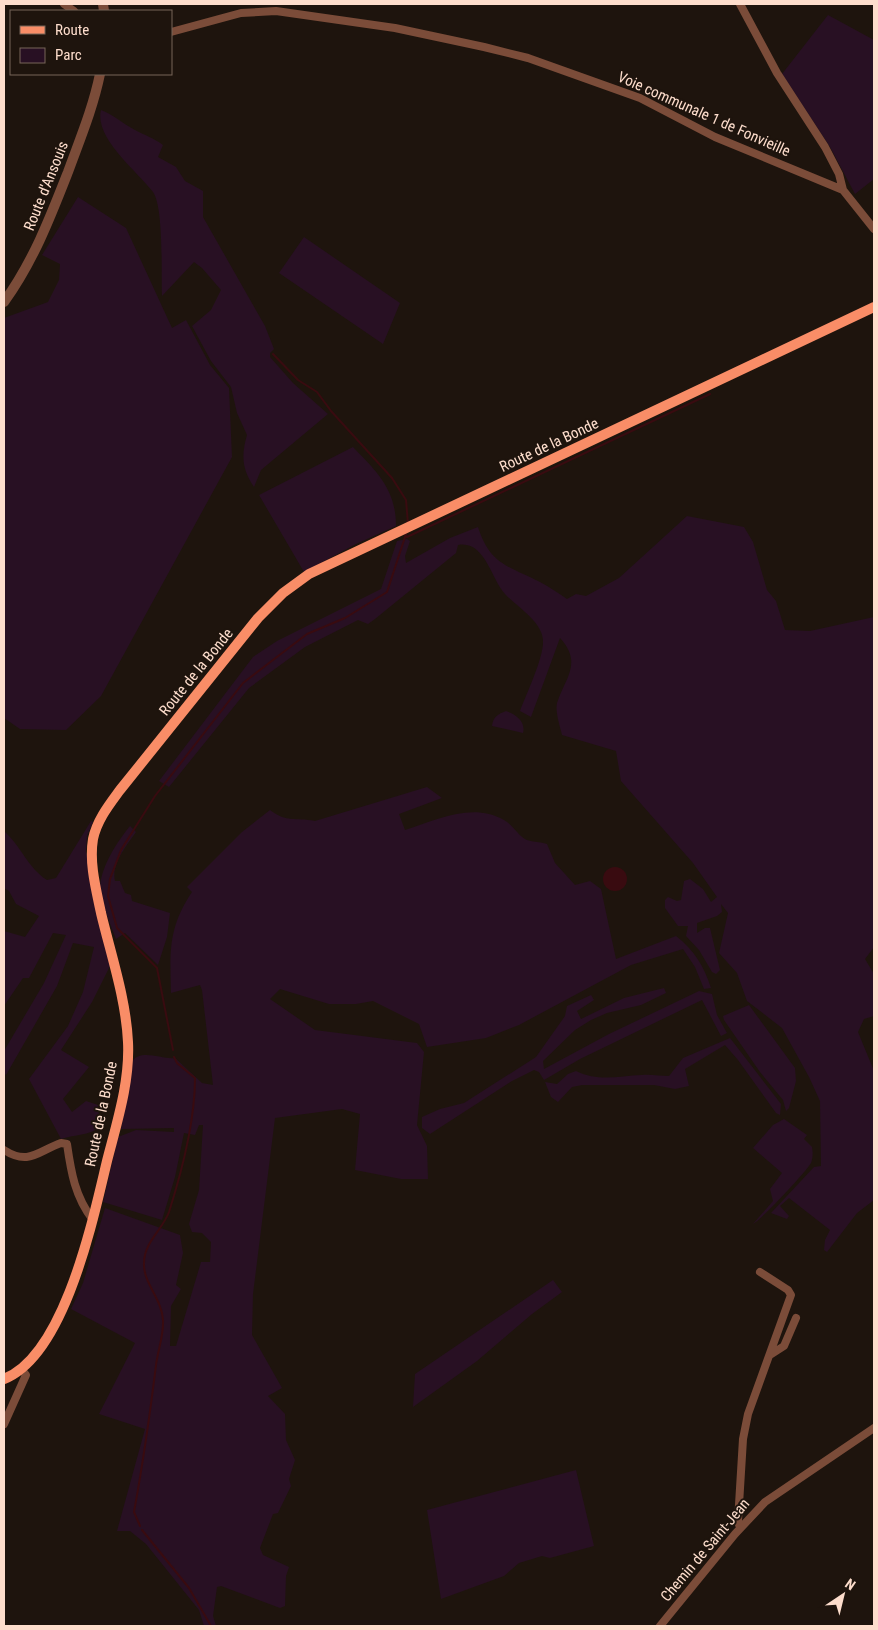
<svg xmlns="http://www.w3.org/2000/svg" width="878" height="1630" font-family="'Roboto Condensed',sans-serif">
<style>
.green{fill:#281023}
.water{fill:#390b10}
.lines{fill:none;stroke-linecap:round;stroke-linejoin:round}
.stream{stroke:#390b10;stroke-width:2}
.minor{stroke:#7b4c39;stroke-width:8}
.tertiary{stroke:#7b4c39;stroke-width:10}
.secondary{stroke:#f98d67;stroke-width:10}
.labels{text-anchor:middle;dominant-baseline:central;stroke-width:4;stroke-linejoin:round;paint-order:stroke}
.street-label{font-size:15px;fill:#fdddcc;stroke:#1e140d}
</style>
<rect width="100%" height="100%" fill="#1e140d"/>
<path class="green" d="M828 15 874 40V179L855 194 830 147 782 74Z
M101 110C114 115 122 123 135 130 144 135 154 138 163 145L158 157 176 167 185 181 203 191V217L265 326 274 349 270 353V357L293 383 328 414 261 470 254 487C242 469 241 456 247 435L237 413 231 387 211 361 192 326 211 310 221 290 202 268 194 262 162 296C161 274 164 208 153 192 137 171 94 138 101 110Z
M78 197 126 228 172 328 186 320 210 365 229 388 232 457 101 696 66 730 20 729 4 718V318L48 302 59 280 60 264 42 255Z
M304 237 400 303 383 344 279 273Z
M353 447C377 472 396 489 396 526L356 544 304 572 259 495Z
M687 516 744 527 753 542 767 590 776 601 785 630 810 631 874 617V947L865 959 874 974V1016L864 1019 858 1032 874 1071V1200L857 1213 827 1252 824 1250 825 1240 830 1230 789 1198 780 1206 789 1216 787 1219 771 1213 814 1167 821 1166 820 1101 809 1077 782 1028 747 1001 737 973 719 953 728 913 721 904 722 912 717 916 697 923V933L705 928H710L720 970 716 974 712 972 699 950 686 936 688 926H678L665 908V900L668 897 677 901 681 900 684 881 690 879 703 889 711 902 717 897 693 863 621 781 616 751 562 735C560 726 555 712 557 703 565 678 583 663 560 638L531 717 520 711C526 695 544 657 543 641 543 622 517 607 505 594 491 579 485 540 458 545L456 553 375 619 368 624 358 620 305 647 249 688 169 787 159 781 253 657 277 641 381 589 397 541 407 539 410 541 405 556 406 563 450 538 478 527C490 565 509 566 540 582 550 587 558 593 567 599L576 594 586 596 619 578Z
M506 711C516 714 526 722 523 733L492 726C493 717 498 714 506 711Z
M427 787 442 798 399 814 405 830C437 820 472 802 504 820 513 825 519 837 527 840 533 842 541 842 547 844L555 863 575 885 590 881 601 889 616 959 676 936C694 950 704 966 711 988L704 989 695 967 683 949 631 965 519 1025 486 1038 427 1047 419 1024 373 1001 356 1004H329L280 989 270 999 315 1030 417 1043 424 1052 417 1125 427 1146 428 1179H401L355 1170 360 1114 342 1109 275 1118 253 1294 252 1335 282 1388 268 1396 285 1414 286 1440 295 1460 289 1479 291 1486 278 1513 273 1514 260 1548 263 1555 289 1567 286 1576 285 1606 280 1608 221 1586 217 1587 213 1616 216 1626H204L199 1610 146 1544 130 1531H117L145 1429 99 1414 135 1343 71 1309 83 1283 105 1208 180 1235 183 1253 176 1285 181 1289 171 1306 170 1346H176L201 1262H210L211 1242 202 1233 192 1232 189 1224 199 1190 203 1125H199L195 1135 184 1133 175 1177 162 1220 103 1202 118 1137 136 1130 174 1132V1128L121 1129 132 1062C140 1048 163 1060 175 1058L202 1083 213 1085 202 990 200 985 171 993C170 951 168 928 192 892L187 887 242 832 270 810C287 823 295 817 315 821Z
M91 821 93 822 87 836 86 851 110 966 92 1002 61 1050 89 1067 63 1099 72 1112 86 1101 98 1105 100 1127C88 1136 76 1134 61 1139L29 1079 68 1026 83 992 94 947 73 943 57 986 6 1075 4 1073V1051L44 983 66 935 53 933 29 978H23L4 1006V931L25 937 39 916 16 904 9 891 4 888V831C21 846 28 868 47 880L56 878Z
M130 826 136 832C127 845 111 864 115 881H120L125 893 131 895 132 901 170 913 167 937 158 965 125 933 116 939C111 925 100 901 100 886 102 865 117 842 130 826Z
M664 988 666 993 641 1005 607 1013 591 1020 575 1030 543 1061 544 1069 609 1034 699 991 712 994 717 1015 727 1033 721 1036 702 1000 580 1059 544 1080 539 1072 534 1070 512 1081 430 1134 422 1128V1117L440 1109 464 1103 536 1057 565 1016 567 1006 591 995 594 1000 577 1011 581 1019 624 998Z
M749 1005 795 1068 796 1081 789 1108 786 1111 783 1100 760 1072 724 1020 723 1016Z
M730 1038 781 1104 780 1115 776 1113 738 1060 725 1045 685 1069 689 1086 675 1089 654 1085H582L572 1087 558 1102 551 1097 545 1082 557 1084 568 1074 576 1071C599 1082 618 1076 642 1075 651 1074 660 1076 669 1076L683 1058Z
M784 1119 807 1135 804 1139 812 1147C813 1152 813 1158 811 1163 805 1173 762 1219 753 1224L773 1201 770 1189 782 1173 753 1148 773 1125Z
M553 1280 562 1292 532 1314 477 1361 413 1407 415 1374Z
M576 1470 594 1546 550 1558 542 1556 519 1563 504 1576 441 1599 427 1510Z"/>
<path class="water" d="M603 879a12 12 0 1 1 24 0a12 12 0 1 1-24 0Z"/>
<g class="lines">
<path class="stream" d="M273 354 298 380 317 392 331 411 392 478 406 500 408 524
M407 537 710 394
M173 1050 157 968 117 928 108 896 110 879 121 850 155 796 243 683 307 634 345 618 387 592 407 531
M140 1526 134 1512C143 1463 150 1414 156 1365 158 1350 164 1334 163 1320 162 1299 143 1283 144 1263 144 1242 163 1229 169 1212 182 1171 195 1121 195 1078L177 1063 174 1057
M142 1530 189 1588 211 1626"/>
<path class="minor" d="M64 4 74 11
M740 4 777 73 825 147 839 174 843 190 874 229
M171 32 241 13 276 11 395 28 484 47 528 58 640 98 715 137 843 190
M4 1150C29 1166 38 1151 61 1143L67 1144C71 1172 75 1197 93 1220
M770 1355 784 1346 796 1318
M4 1424 26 1375 22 1370
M740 1528 738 1521 743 1439 748 1414 791 1295 788 1290 760 1272
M660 1626 735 1534 765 1502 874 1428"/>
<path class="tertiary" d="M103 4 104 11
M4 302C33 262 50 218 68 172 80 139 93 108 100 74"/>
<path class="secondary" d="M4 1379C65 1355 93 1219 107 1161 117 1122 130 1082 128 1042 126 999 111 955 101 913 96 889 89 863 93 839 97 820 109 805 120 790L258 618 283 593 309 574 874 307"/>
</g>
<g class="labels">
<g class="street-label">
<text transform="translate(704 114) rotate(24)">Voie communale 1 de Fonvieille</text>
<text transform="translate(46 186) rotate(-68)">Route d'Ansouis</text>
<text transform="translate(549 445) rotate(-25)">Route de la Bonde</text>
<text transform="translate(196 672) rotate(-51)">Route de la Bonde</text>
<text transform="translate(101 1114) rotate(-78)">Route de la Bonde</text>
<text transform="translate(705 1550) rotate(-50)">Chemin de Saint-Jean</text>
</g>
</g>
<rect width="878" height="1630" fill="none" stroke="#fdddcc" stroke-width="10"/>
<rect x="10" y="10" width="162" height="65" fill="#1e140d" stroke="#776459"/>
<rect x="20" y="26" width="25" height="8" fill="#f98d67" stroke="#776459"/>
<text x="55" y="35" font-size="15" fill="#fdddcc">Route</text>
<rect x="20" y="48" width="25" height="15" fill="#281023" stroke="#776459"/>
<text x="55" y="60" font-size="15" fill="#fdddcc">Parc</text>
<g transform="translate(843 1595) rotate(35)" stroke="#1e140d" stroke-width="4" paint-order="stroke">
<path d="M0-4L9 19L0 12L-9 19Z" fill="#fdddcc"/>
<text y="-8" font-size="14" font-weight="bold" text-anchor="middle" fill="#fdddcc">N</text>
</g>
</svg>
